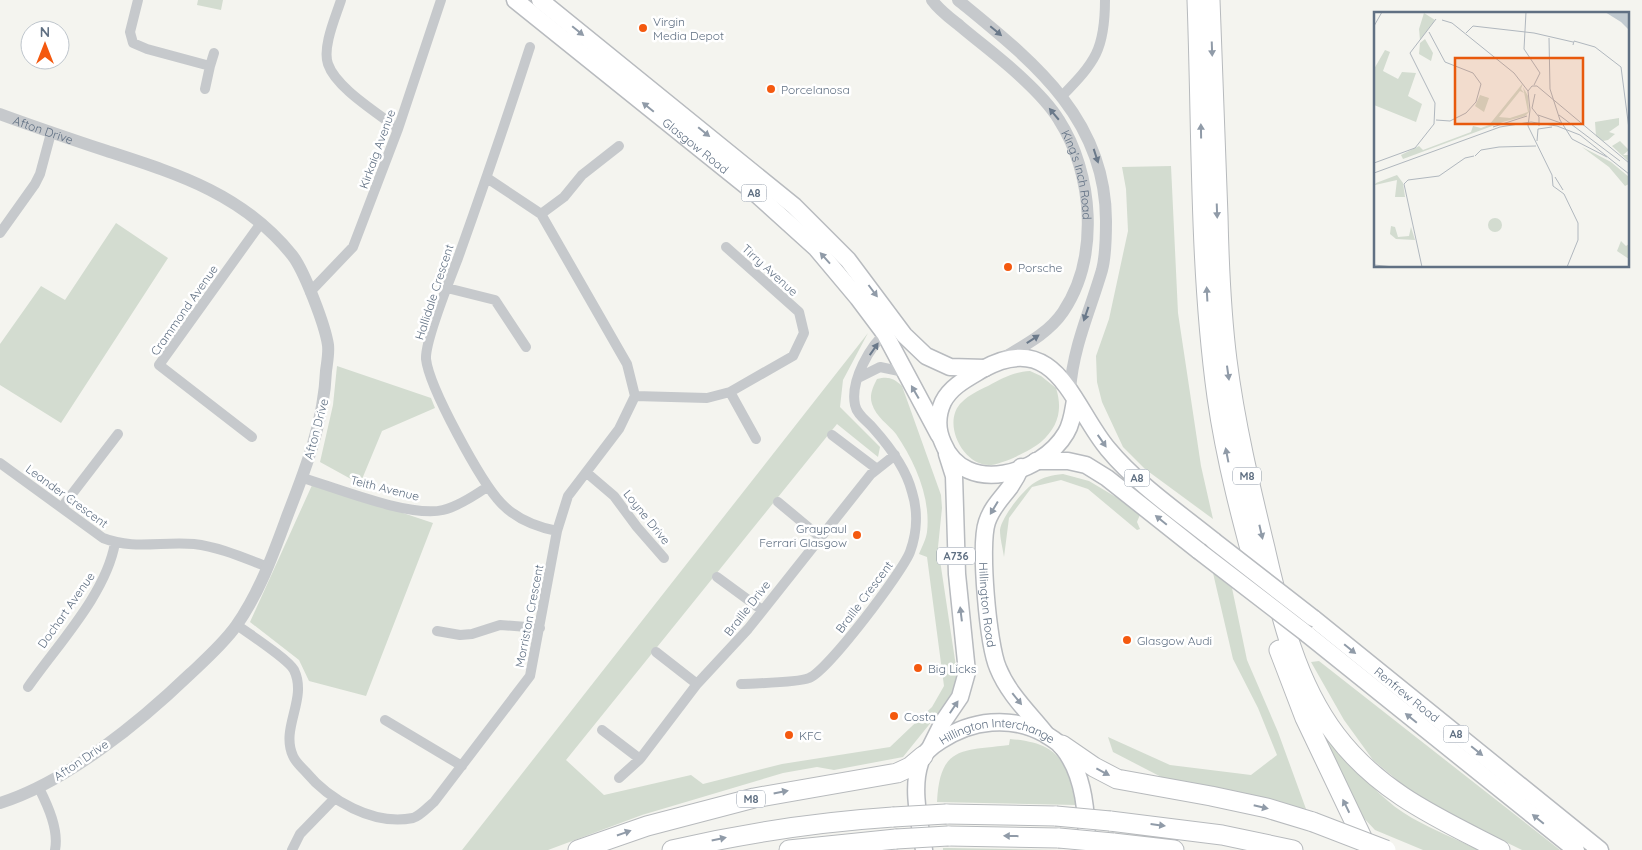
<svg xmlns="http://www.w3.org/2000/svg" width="1642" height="850" font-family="Quicksand,sans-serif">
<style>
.green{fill:#d3dcd0}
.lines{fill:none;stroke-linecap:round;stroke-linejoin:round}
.primary-casing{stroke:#b8bbbf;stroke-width:19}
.motorway-casing{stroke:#b7babd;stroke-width:21}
.minor{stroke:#c6c9cc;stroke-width:10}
.tertiary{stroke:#c6c9cc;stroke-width:12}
.primary{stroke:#fff;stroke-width:16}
.motorway{stroke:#fff;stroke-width:19}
.primary-bridge-casing{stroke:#b8bbbf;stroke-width:19;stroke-linecap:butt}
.motorway-bridge-casing{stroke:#b7babd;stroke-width:21;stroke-linecap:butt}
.primary-bridge{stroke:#fff;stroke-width:16}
.motorway-bridge{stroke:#fff;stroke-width:19}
.oneway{fill:#909ba8}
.oneway2{fill:#6a798a}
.poi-dot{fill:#f4590f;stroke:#fff;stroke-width:2}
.labels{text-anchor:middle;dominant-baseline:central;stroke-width:5;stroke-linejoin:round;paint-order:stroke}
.shield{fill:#fff;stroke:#909ba8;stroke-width:1}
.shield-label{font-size:11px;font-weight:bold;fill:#607083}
.poi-label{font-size:12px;fill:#607083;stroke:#fff;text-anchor:start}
.street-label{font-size:12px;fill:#607083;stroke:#fff}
.inset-road{fill:none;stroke:#b0b7be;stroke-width:1}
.view{fill:#e8590c;fill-opacity:0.15;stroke:#e8590c;stroke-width:2.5}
.inset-edge{fill:none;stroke:#607083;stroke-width:2.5}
</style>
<rect width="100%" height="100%" fill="#f4f4ef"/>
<path class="green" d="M198 0H223L221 10 197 5Z
M1171 166 1178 313 1201 466 1213 519 1145 469 1123 447 1102 402 1097 382 1096 356 1109 319 1128 231 1126 189 1122 167Z
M116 223 168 258 61 423 0 385V344L41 286 65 300Z
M868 333 843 380 840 407 880 447 878 457 837 424 566 760 604 795 691 775 703 784 782 764 890 747 932 707 944 686 927 557 919 554C922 547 926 539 927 532 931 498 915 462 896 434 888 424 876 417 872 404 869 395 873 387 877 379 888 376 894 378 902 386L941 495 942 508 938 547 958 680 953 695 903 757 834 770 817 767 783 773 642 815 548 850H462Z
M337 366 431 398 435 408 382 431 360 484 320 462 333 405Z
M1030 371 1041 376 1056 388C1063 410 1058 427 1041 442 1032 450 1001 465 989 465 962 465 941 421 962 402 969 395 979 390 988 386 1003 378 1014 372 1030 371Z
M1063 474 1089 481 1141 512 1137 522 1140 529 1137 530 1088 489 1061 480 1032 487 1009 518 1004 557C1003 549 1000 539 1000 530 1001 518 1023 490 1034 483 1043 477 1052 475 1063 474Z
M313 483 433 523 366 696 309 681 299 660 250 622Z
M1213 573 1232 588 1247 660 1278 732 1306 809 1169 781 1113 752 1108 737 1170 765 1251 775 1277 755 1258 708 1233 659Z
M1319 661 1560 850H1522L1442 811 1409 790 1373 760 1344 720 1311 662Z
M1313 711C1340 748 1370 794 1412 818 1433 830 1457 839 1478 850H1423L1375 830 1359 813Z
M1010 739C1059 743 1067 761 1076 805L937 802C940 746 961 751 1009 745Z
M943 848H950L1058 850H943Z"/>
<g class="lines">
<defs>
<g id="primary">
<path id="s3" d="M515 0 754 192 816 248 858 298 885 334 939 435"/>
<path d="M540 0 794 206 848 260 904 335 926 356 950 367 985 368"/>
<path d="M1075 400C1073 412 1072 423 1066 433 1042 474 965 497 943 443 937 430 937 415 943 402 951 386 968 378 983 369 1057 328 1073 408 1108 449 1137 484 1178 512 1214 541"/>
<path d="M1036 461H1068L1086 465 1107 478 1199 551"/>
<path id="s4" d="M1021 467C1018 474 1014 481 1010 487 1001 499 992 507 987 522 979 545 988 645 998 668 1008 693 1028 712 1045 733"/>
<path id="s5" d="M1313 618 1600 850"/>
<path d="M1307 634 1576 850"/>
<path d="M931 746 943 722 960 697 967 672 957 574 954 476 947 454"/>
<path id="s6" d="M924 850C920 823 911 790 920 763 923 753 932 746 940 741 971 720 1011 715 1045 734 1051 738 1059 742 1063 748 1085 775 1087 816 1087 850"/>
</g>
<path id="motorway" d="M1197 0C1202 132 1199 266 1217 397 1226 461 1243 524 1260 586
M1210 0C1212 72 1215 144 1218 216 1219 264 1221 312 1227 360 1235 424 1250 486 1265 548 1280 613 1295 681 1336 735 1380 793 1438 818 1500 850
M1279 650 1305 718 1368 850
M1062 745 1094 767 1117 779 1211 796 1267 808 1313 822
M946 814 1056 816
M1110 821 1222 835 1293 850
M948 836 1059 838
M1113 843 1174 850
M578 850 647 826 754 798 897 773 910 767 923 756
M672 850C745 833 818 822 893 817
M789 850 896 839"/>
</defs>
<use href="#primary" class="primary-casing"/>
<use href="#motorway" class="motorway-casing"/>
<path class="minor" d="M138 0 130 32 133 43 147 49 210 66 205 89
M341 0C336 16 322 47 328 64 336 88 378 113 398 129
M530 47C507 118 483 188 458 258 450 279 425 340 426 359 429 387 481 482 501 503 515 518 537 527 557 531
M210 66 214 53
M1062 96C1095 62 1105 50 1105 0
M541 214 564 197 582 175 619 146
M0 233 35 184 40 174 51 133
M447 288 495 300 526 347
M310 292 353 247 398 129 441 0
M858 378 880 367 904 372
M730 392 756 439
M635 396 707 398 730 392 793 356 804 333 799 312 726 247
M832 435 877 469
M252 437 159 365 261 223
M0 463 103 538C133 550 163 541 194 544 220 547 244 558 268 567
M587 473 614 496 637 527 664 558
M303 478C336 488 411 518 443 510 459 506 474 496 487 487
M778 502 820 537
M62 507 118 434
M717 577 762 610
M237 625C249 634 288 659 294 670 308 699 280 728 293 756 295 761 301 767 305 771 329 800 373 826 413 818 420 816 428 807 434 802L530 676 557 531 568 496 619 429 635 396 627 364 541 214 487 178
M437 631 460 635 472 634 500 625 540 628
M656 652 697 684
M741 684C757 683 797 683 809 678 827 672 903 571 910 552 917 533 918 511 912 492 906 468 890 447 873 428 866 420 857 415 855 405 850 381 870 345 888 331
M28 687C58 644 106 594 115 543
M385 720 462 766
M602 730 640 759
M619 778 640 759 697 684 748 629 871 474 895 455
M39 788C48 806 59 830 55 850
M292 850 300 834 334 799"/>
<g class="tertiary">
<path id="s1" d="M932 0C939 10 950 18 960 26 980 43 1002 59 1021 77 1034 89 1050 105 1059 120 1093 173 1100 257 1063 312 1048 334 1023 346 1000 360"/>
<path d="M958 0C1031 60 1106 117 1106 221 1106 236 1106 255 1102 270 1090 311 1073 347 1070 390"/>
<path id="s2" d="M0 114C35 127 71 139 107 151 178 174 243 194 292 255 304 270 325 325 328 345 329 353 327 363 326 371 324 421 306 468 288 514 274 552 260 592 236 626 223 644 206 659 190 674 140 722 67 782 0 803"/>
</g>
<use href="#primary" class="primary"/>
<use href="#motorway" class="motorway"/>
<defs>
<path id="primary-bridge" d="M1214 541 1313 618
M1199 551 1307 634"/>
<path id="motorway-bridge" d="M1056 816 1110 821
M893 817 946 814
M1313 822 1386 850
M1059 838 1113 843
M896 839 948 836"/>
</defs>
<use href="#primary-bridge" class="primary-bridge-casing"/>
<use href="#motorway-bridge" class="motorway-bridge-casing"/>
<use href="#primary-bridge" class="primary-bridge"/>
<use href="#motorway-bridge" class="motorway-bridge"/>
</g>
<defs><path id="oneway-solid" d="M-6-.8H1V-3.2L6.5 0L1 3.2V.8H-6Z" transform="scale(1.25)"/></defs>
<g class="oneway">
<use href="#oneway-solid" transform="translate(578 31) rotate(39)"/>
<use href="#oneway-solid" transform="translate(1212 49) rotate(88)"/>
<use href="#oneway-solid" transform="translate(648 107) rotate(-141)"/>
<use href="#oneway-solid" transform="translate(1201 131) rotate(-91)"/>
<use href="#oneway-solid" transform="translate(704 132) rotate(39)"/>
<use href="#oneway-solid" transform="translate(1217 211) rotate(88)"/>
<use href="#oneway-solid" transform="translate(825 258) rotate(-132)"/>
<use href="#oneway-solid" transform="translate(873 291) rotate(53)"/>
<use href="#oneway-solid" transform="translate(1207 294) rotate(-93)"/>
<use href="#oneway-solid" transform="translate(1228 373) rotate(82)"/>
<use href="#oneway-solid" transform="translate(915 392) rotate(-120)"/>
<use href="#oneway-solid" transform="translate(1102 441) rotate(55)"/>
<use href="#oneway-solid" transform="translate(1227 455) rotate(-101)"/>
<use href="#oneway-solid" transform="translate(994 508) rotate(121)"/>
<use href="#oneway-solid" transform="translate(1161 520) rotate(-141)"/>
<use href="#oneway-solid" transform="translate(1261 532) rotate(77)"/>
<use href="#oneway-solid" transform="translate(961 614) rotate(-97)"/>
<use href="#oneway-solid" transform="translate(1350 649) rotate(39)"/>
<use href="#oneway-solid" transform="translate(1017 699) rotate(51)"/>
<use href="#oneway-solid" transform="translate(954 707) rotate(-56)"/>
<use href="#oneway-solid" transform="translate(1411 718) rotate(-141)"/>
<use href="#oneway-solid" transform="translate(1477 751) rotate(39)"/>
<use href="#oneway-solid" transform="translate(1103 772) rotate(28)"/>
<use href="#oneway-solid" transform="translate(781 792) rotate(-11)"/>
<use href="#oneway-solid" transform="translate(1346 806) rotate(-116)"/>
<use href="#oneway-solid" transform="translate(1261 807) rotate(13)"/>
<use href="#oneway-solid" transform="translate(1538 819) rotate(-141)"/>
<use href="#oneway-solid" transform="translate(1158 825) rotate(7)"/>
<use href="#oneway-solid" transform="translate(624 833) rotate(-19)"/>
<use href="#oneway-solid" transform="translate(1011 836) rotate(-179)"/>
<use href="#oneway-solid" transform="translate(719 839) rotate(-12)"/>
</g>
<g class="oneway2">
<use href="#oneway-solid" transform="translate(996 31) rotate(40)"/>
<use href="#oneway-solid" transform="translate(1054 114) rotate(-130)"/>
<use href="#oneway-solid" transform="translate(1096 156) rotate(72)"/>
<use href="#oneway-solid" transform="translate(1086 314) rotate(109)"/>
<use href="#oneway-solid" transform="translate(1033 339) rotate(-33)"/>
<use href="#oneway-solid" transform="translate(874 349) rotate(-55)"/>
</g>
<g class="poi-dot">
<circle cx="643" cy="28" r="5"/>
<circle cx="771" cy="89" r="5"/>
<circle cx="1008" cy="267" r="5"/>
<circle cx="857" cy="535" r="5"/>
<circle cx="1127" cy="640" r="5"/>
<circle cx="918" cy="668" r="5"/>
<circle cx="894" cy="716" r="5"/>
<circle cx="789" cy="735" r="5"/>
</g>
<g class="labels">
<g class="shield">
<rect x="741.5" y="184.5" width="25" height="17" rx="4"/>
<rect x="1233" y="467.5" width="28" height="17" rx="4"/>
<rect x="1124.5" y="469.5" width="25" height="17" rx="4"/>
<rect x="937" y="547.5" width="38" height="17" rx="4"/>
<rect x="1443.5" y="725.5" width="25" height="17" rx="4"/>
<rect x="737" y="790.5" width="28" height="17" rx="4"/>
</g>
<g class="shield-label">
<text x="754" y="193">A8</text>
<text x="1247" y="476">M8</text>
<text x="1137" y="478">A8</text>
<text x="956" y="556">A736</text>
<text x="1456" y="734">A8</text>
<text x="751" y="799">M8</text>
</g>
<g class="poi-label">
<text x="653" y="21">Virgin<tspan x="653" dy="14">Media Depot</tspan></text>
<text x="781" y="89">Porcelanosa</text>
<text x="1018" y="267">Porsche</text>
<text x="847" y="528" text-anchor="end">Graypaul<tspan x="847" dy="14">Ferrari Glasgow</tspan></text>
<text x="1137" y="640">Glasgow Audi</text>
<text x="928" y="668">Big Licks</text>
<text x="904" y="716">Costa</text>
<text x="799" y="735">KFC</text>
</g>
<g class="street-label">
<text stroke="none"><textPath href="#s2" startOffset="46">Afton Drive</textPath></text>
<text stroke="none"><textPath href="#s3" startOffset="232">Glasgow Road</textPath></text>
<text transform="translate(377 149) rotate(-70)">Kirkaig Avenue</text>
<text stroke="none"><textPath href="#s1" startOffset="234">King's Inch Road</textPath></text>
<text transform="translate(770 270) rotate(42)">Tirry Avenue</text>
<text transform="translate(434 292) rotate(-72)">Hallidale Crescent</text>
<text transform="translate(184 310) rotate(-55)">Crammond Avenue</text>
<text transform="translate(316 429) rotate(-75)">Afton Drive</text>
<text transform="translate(385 488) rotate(14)">Teith Avenue</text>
<text transform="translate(67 496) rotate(36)">Leander Crescent</text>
<text transform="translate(647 517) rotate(51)">Loyne Drive</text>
<text transform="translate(864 597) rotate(-53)">Braille Crescent</text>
<text stroke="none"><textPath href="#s4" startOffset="148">Hillington Road</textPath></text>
<text transform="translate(747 608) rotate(-52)">Braille Drive</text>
<text transform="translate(66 610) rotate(-55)">Dochart Avenue</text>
<text transform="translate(529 616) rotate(-79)">Morriston Crescent</text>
<text stroke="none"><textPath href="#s5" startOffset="121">Renfrew Road</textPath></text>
<text stroke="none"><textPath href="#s6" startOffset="179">Hillington Interchange</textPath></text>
<text transform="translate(81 760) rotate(-34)">Afton Drive</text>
</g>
</g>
<g transform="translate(1374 12)">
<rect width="255" height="255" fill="#f4f4ef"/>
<path d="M50 1 61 8 46 28 45 17ZM51 27 59 41 57 49 45 42 46 31ZM11 38 16 40 9 59 24 67 28 60 42 61 34 84 48 92 42 110 0 93V57ZM149 71 147 77 150 81 146 79 125 105 136 106 154 100 149 75 154 84 155 100 151 104 129 110 29 147 27 143 45 134 49 138 97 120 99 114 107 116 115 113ZM106 83 115 86 110 100 101 94ZM245 106V113L235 120 241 122 234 128 229 129 222 124 221 110ZM246 129 255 138 249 143H255V150L238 134ZM208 135 237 150 255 165V172L251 174 235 155ZM23 163 29 171 31 185H21L23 168 1 173 0 185V174L2 171ZM114 213a7 7 0 1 1 14 0a7 7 0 1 1-14 0ZM17 214 21 215 24 225 35 224 37 215 41 228 22 227 16 222ZM247 229 252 234 255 232V247L243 239Z" fill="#d3dcd0"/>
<path d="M231 0H255V18L247 10Z" fill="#c2cbd1"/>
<path class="inset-road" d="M152 0 150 37 166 61 160 73M68 8 78 11 140 61 154 79 156 98 154 114 178 163 179 174 190 182 204 211V228L193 255M0 14 8 0M55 20 71 50 99 61 107 72 102 90 92 101 76 109 62 108M92 21 99 14 160 21 199 30M175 26 176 77 186 108 198 127 233 145M199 33 200 29 221 35 247 55 255 117M154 79 158 74H163L255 151M161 82 158 96 165 105V114M164 103 187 111M185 103 246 149M119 115 153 104M163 129 164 117 178 115M101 144 107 138 125 135 162 134M0 151 41 136 60 112 61 91 36 41 62 7M0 161 126 115 157 110 183 114 206 123 255 162M181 165 189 178M0 253 20 255M48 255 30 172 34 168 65 164 91 146 100 144"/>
<path class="view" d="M81 46H209V112H81Z"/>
<rect width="255" height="255" class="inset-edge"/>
</g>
<g transform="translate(45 45)"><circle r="24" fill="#ffffff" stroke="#bfc6cd"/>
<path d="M0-4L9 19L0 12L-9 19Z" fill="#f4590f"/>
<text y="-8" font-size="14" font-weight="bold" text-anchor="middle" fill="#607083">N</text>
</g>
</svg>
